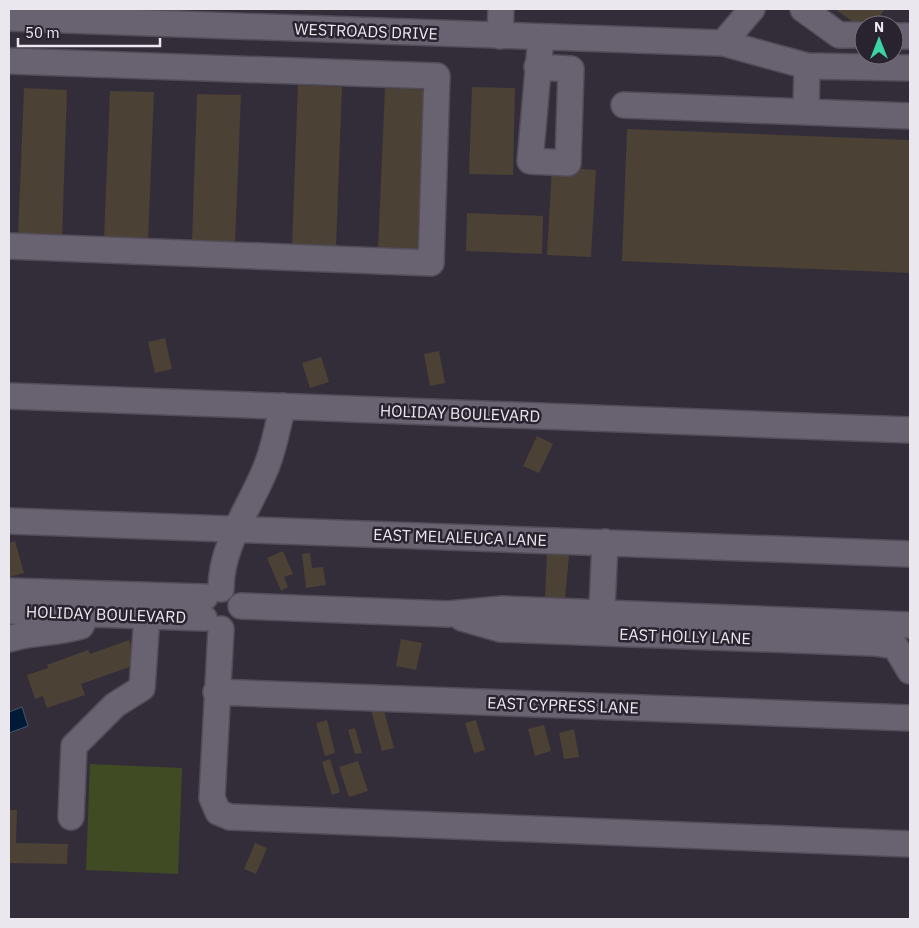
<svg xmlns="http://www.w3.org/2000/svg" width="919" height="928" font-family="'IBM Plex Sans',sans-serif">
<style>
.green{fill:#404b23}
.water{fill:#001a35;stroke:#46586d}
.building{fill:#4b4135}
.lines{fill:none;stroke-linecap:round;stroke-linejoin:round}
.minor-casing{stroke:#514c57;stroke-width:28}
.minor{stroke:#696271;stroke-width:25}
.labels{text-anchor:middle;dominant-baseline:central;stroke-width:5;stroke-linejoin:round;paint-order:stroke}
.street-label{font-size:16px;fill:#ebe7ef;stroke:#292330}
</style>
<rect width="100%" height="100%" fill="#332d3a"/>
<path class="green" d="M90 764 182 768 178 874 86 870Z"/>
<path class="water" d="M22 707 28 726 9 733V712Z"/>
<path class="building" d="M835 9H885L873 25H864V30Z
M298 85 342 87 336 247 292 245Z
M472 87 515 88 513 175 469 174Z
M24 88 67 90 62 238 18 237Z
M385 88 429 90 422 250 378 249Z
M110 91 154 92 148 241 104 240Z
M197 94 241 95 235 244 192 242Z
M627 129 910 140V273L622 261Z
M552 167 596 170 591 257 547 255Z
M467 213 543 216 542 254 466 251Z
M165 338 172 369 155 373 148 342Z
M439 351 445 383 430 386 424 354Z
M321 357 329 382 310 388 302 363Z
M537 436 553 444 539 473 523 466Z
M15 541 24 573 9 577V543Z
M283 551 293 574 284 577 288 587 281 591 267 558Z
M310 553 312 568 323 567 326 585 306 588 302 554Z
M547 554 569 555 565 598H545Z
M401 639 422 643 416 670 396 666Z
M129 640 138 664 81 684 85 695 47 708 43 696 35 699 27 675 48 668 47 665 88 650 90 654Z
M383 707 394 748 382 751 371 710Z
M327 720 335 753 325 756 316 723Z
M476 720 485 750 474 753 465 723Z
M544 725 551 751 535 756 528 729Z
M355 728 362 753 355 754 348 730Z
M574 729 579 757 564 759 559 733Z
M330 759 340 792 332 795 322 762Z
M358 761 368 791 349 797 339 767Z
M9 810H17L16 843 68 844 67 864 9 863Z
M255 843 267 848 256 874 244 869Z"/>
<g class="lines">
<defs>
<path id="minor" d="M803 9 839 35H864
M9 18 723 43 807 66 910 68
M500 36 501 9
M894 36H910
M723 43 752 9
M9 61 437 76 431 263 9 246
M537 67 571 69 568 163 530 161 541 37
M624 105 910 116
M806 112 807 66
M9 396 910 430
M9 521 910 554
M221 589C221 545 249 509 265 470 274 450 277 427 283 406
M9 591 205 597
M241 606 448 614 502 609 910 625
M9 611 204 618
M462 618 500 629 874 643 895 646 910 671
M221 629 212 798 218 812 230 817 910 844
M601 630 605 542
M9 639C32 631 57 634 81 626L89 610
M216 692 910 718
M71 817 74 746 115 705 142 688 147 616"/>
</defs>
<use href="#minor" class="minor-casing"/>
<use href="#minor" class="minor"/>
</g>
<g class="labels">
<g class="street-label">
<text transform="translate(366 31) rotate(2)">WESTROADS DRIVE</text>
<text transform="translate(460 413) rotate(2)">HOLIDAY BOULEVARD</text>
<text transform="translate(460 537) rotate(2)">EAST MELALEUCA LANE</text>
<text transform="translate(106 614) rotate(2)">HOLIDAY BOULEVARD</text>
<text transform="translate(685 636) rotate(2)">EAST HOLLY LANE</text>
<text transform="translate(563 705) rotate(2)">EAST CYPRESS LANE</text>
</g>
</g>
<rect width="919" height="928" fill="none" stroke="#ebe7ef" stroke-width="20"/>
<g transform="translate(879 40)"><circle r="24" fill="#292330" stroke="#77717c"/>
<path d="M0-4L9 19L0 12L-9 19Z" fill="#3cd4a4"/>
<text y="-8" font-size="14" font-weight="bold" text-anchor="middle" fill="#ebe7ef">N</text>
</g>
<path d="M18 38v8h142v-8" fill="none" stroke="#ebe7ef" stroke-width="2.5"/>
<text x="25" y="38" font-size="15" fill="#ebe7ef" stroke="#292330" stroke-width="4" paint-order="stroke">50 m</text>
</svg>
